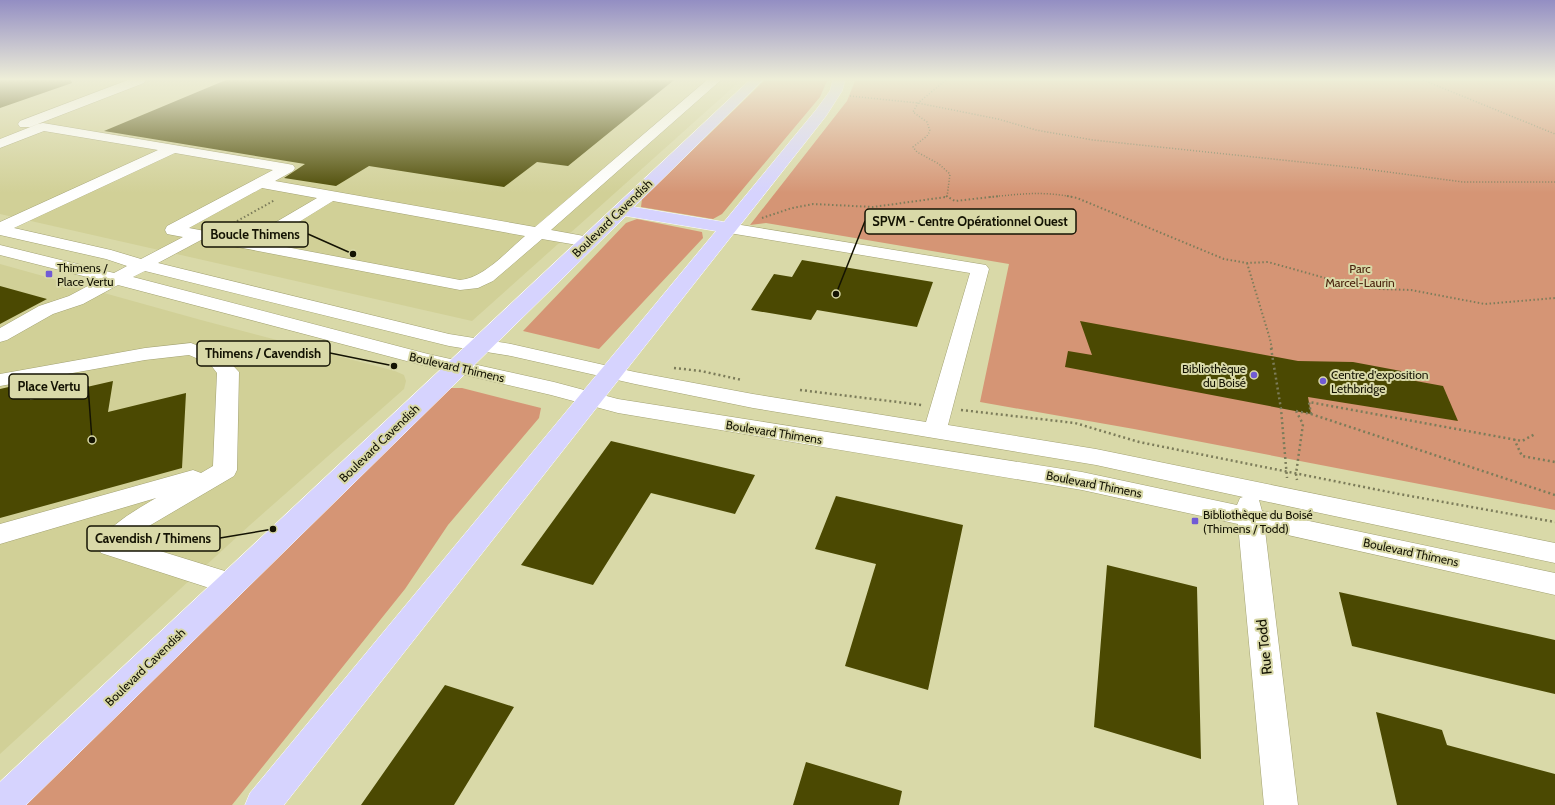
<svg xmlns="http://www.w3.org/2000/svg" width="1555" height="805" font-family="Cabin,sans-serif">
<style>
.built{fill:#d1d097}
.green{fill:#d59575}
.building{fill:#4b4902}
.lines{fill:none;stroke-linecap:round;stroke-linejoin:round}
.minor-casing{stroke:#a3a273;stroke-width:1}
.major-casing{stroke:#fff;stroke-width:1}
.path-far2{stroke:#7c7c5a;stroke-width:1.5;stroke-dasharray:1 2;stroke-linecap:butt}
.path-far1{stroke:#7c7c5a;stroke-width:2;stroke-dasharray:1.5 2.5;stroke-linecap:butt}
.path{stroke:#7c7c5a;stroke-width:2.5;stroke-dasharray:2 3;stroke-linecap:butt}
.minor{fill:#fff;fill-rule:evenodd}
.major{fill:#d6d3fe;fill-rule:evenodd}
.poi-dot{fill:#715bd5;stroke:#d9d9a8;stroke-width:1.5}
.labels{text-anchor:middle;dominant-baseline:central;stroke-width:4;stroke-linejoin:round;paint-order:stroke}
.street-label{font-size:12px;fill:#141303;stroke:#d9d9a8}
.poi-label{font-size:12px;fill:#141303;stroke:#d9d9a8;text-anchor:start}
.park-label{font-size:12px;fill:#4a230d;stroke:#d9d9a8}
.near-street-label{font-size:14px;fill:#141303;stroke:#d9d9a8}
.leader{fill:none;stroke:#141303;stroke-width:1.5}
.callout-dot{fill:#141303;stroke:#d9d9a8;stroke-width:1.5}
.callout{fill:#d9d9a8;stroke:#141303;stroke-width:1.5}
.callout-label{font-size:13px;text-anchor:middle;font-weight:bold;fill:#141303}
</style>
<rect width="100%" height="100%" fill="#d9d9a8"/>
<path class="built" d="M0 81H740L472 321 0 214Z
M0 264 201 320 395 371 404 375 406 381 404 389 250 525 0 754Z"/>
<path class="green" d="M764 81H827L820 97 722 214 713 219 641 207 642 199Z
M855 81H1555V510L1134 429 980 402 1009 264 766 223 750 225 847 101Z
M637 219 702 232 703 238 599 349 523 331 626 223Z
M450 388H462L541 408 539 418 448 525 405 589 232 805H24Z"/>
<path class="building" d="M0 80H71L72 83 0 108Z
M226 80H674L568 166 537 162 504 187 369 166 336 186 284 178 305 164 104 131Z
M802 260 933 282 917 327 817 310 811 320 751 310 774 274 792 277Z
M0 286 47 299 0 324Z
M1080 321 1298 361 1353 362 1401 371 1405 379 1443 386 1458 421 1308 397 1311 414 1065 367 1068 351 1092 355Z
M35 381 30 400 113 381 108 412 186 393 182 468 0 518V389Z
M611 441 755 475 735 514 651 493 593 585 521 565Z
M836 496 963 525 928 690 845 666 876 564 815 549Z
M1107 565 1197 587 1201 759 1094 727Z
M1339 592 1555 640V694L1352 646Z
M445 685 514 707 454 805H361Z
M1376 712 1442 730 1447 745 1555 774V805H1397Z
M806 762 902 791 899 805H793Z"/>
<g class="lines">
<defs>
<path id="minor" d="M128 80H146L144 83 30 127H20L18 124 20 121Z
M707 80H721L551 230 595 238 597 242 595 246 589 247 542 239 493 281 478 288 460 290 201 240 158 263 449 334 511 344 635 372 753 394 926 422 970 273 729 233 723 232 721 228 723 224 729 223 980 264 986 265 989 269 948 425 1096 449 1555 543V563L1259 500 1262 511 1555 573V595L1265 530 1298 805H1264L1238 524 1082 490 618 413 551 395 418 364 118 285 83 304 53 314 7 340 0 342V328L39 306 69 296 99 280 0 255V245L114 273 127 266 106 259 0 235V222L158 150 44 131 0 148V139L38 124 43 123 288 164 293 165 295 168 293 171 275 181 535 227ZM175 153 273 170 167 226 165 230 167 234 183 237 141 259 111 250 14 228ZM262 188 317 198 247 239 189 228ZM333 201 525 236C507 251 484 278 460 280L265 243ZM145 271 449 346 511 356 635 384 753 408 1096 465 1243 497 1240 498 1237 505 1082 472 618 399 554 382 428 354 133 277Z
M191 343 224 356 239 372 237 470 234 476 149 526 131 542 241 576 245 584 241 592 231 595 101 553 97 546C108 525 136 510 156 498L0 544V524L193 470 201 473 213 466 217 373 210 364 189 355 145 360 0 386V374L145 348Z"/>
<path id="major" d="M750 80H763L634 207 724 222 816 110 830 91 833 80H845L842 91 826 116 284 805H245L250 793 716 231 626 216 26 805H0V782Z"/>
</defs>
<use href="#minor" class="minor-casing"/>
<use href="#major" class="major-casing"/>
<path class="path-far2" d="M946 80 918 103 913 112 927 122 930 131 927 136 913 147 917 152 939 164 950 174 947 197
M1423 80 1555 134
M850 96 918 103 998 119 1036 130 1093 140 1358 168 1463 182H1555
M944 197H946
M990 197C1021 194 1042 191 1073 197"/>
<path class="path-far1" d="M946 196 955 201 1000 196
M1067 196 1077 198 1224 259 1247 263 1268 262 1343 283 1380 289 1411 290 1485 304 1555 298
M762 218 792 208 813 204 873 207 946 197
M230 225 275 200
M1247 263 1270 339 1272 349"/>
<path class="path" d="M1271 348 1281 409 1287 478
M674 368 701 371 742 380
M800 390 922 405
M961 410 1075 423 1139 442 1399 494 1555 522
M1296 411 1311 414 1309 402 1522 441 1535 434
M1296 411 1303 424 1296 474 1297 480
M1311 414 1555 495
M1514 439 1522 456 1555 462"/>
<use href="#minor" class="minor"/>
<use href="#major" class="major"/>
</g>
<linearGradient id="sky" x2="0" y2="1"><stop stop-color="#938ec3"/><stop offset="0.41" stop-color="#eeeed8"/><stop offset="1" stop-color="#eeeed8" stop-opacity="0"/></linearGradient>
<rect width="1555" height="193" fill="url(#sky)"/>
<g class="poi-dot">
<rect x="45" y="270" width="8" height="8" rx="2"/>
<circle cx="1254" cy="375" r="4"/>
<circle cx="1323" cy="381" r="4"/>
<rect x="1191" y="517" width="8" height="8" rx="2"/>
</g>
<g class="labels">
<g class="street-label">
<text transform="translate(612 218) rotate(-44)">Boulevard Cavendish</text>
<text transform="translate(457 367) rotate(13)">Boulevard Thimens</text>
<text transform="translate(774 432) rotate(9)">Boulevard Thimens</text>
<text transform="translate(379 443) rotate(-44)">Boulevard Cavendish</text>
<text transform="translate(1094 484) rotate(11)">Boulevard Thimens</text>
<text transform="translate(1411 552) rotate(12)">Boulevard Thimens</text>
<text transform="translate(145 667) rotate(-44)">Boulevard Cavendish</text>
</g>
<g class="poi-label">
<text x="57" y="267">Thimens /<tspan x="57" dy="14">Place Vertu</tspan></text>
<text x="1246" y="368" text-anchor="end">Bibliothèque<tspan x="1246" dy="14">du Boisé</tspan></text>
<text x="1331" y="374">Centre d'exposition<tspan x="1331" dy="14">Lethbridge</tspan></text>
<text x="1203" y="514">Bibliothèque du Boisé<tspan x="1203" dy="14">(Thimens / Todd)</tspan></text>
</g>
<g class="park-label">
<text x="1360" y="268">Parc<tspan x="1360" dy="14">Marcel-Laurin</tspan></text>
</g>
<g class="near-street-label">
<text transform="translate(1264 647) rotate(-96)">Rue Todd</text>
</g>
</g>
<path class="leader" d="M836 294L865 221M353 254L308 234M394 366L330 353M92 440L88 386M273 529L220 538"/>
<g class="callout-dot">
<circle cx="836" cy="294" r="4"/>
<circle cx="353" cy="254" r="4"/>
<circle cx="394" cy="366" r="4"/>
<circle cx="92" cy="440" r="4"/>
<circle cx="273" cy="529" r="4"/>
</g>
<g class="callout">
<rect x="865" y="209" width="211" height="25" rx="4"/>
<rect x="202" y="222" width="106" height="25" rx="4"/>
<rect x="197" y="341" width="133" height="25" rx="4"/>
<rect x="9" y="374" width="79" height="25" rx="4"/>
<rect x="87" y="526" width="133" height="25" rx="4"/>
</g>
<g class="callout-label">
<text x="970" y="226">SPVM - Centre Opérationnel Ouest</text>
<text x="255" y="239">Boucle Thimens</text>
<text x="263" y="358">Thimens / Cavendish</text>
<text x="49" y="391">Place Vertu</text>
<text x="153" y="543">Cavendish / Thimens</text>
</g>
</svg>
